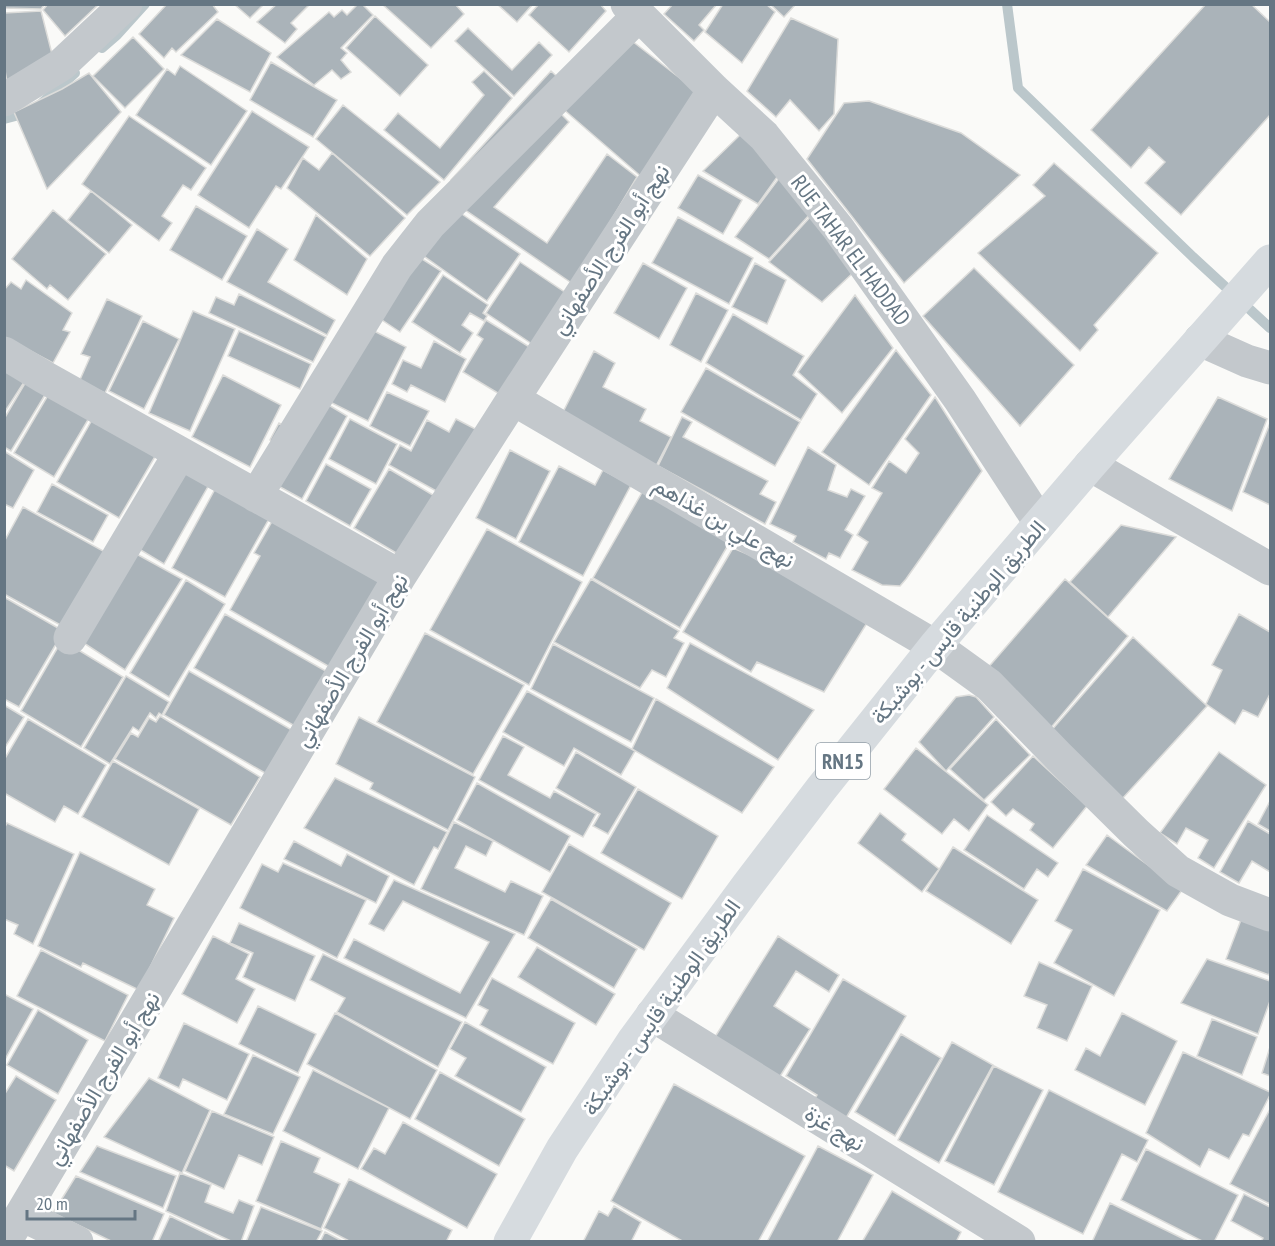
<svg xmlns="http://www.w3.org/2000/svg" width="1275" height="1246" font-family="'PT Sans Narrow',Vazirmatn,sans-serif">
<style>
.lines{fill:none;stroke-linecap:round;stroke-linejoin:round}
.stream{stroke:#bbc7cb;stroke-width:10}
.building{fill:#aab3b9;stroke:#dcdcda;stroke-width:1.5}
.minor{stroke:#c3c8cc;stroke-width:33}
.primary{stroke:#d6dbdf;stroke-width:33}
.labels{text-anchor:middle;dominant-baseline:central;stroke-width:6;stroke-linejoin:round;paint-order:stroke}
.shield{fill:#fff;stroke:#939fa8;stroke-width:1.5}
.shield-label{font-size:21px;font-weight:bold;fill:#657683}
.street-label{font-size:22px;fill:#657683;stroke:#fff}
</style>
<rect width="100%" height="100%" fill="#fafaf8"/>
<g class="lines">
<path class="stream" d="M1007 4 1018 88 1193 257 1270 328
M102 48 117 35 145 4
M42 103 75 73
M4 119 27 113"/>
</g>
<path class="building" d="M4 4H45L41 9 4 8Z
M48 4H99L65 36 43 10Z
M167 4H212L218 12 176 52 172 48 164 58 139 34Z
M234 4H264L250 18Z
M277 4H310L291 23 297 29 285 43 257 22Z
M358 4H362L373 15 341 48 347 53 341 60 351 72 341 79 332 70 314 85 277 57 329 12 334 17 342 10 347 15Z
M382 4H455L464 14 431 48Z
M497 4H533L517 22Z
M539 4H600L606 11 569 52 529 15Z
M673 4H717L699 25 704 30 694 41 664 14Z
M723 4H766L775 12 742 63 705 32Z
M770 4H796L784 17Z
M1206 4H1251L1270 22V115L1181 215 1145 183 1165 162 1149 147 1131 168 1091 130Z
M41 11 52 54 7 82 4 65V13Z
M375 16 428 65 400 96 346 48Z
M791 18 838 39 834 114 819 131 790 100 776 117 747 91Z
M217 19 271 53 250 92 181 55Z
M468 28 512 70 539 42 552 55 514 96 455 41Z
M623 34 703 96 644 179 562 108Z
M133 37 164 69 125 108 93 76Z
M271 62 337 100 313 137 250 100Z
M180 66 247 111 211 165 136 115 167 69 175 75Z
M484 71 512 98 444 180 384 130 398 113 440 148 484 95 472 82Z
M551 71 568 87 553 106 569 122 494 207 547 243 607 154 637 177 573 284 458 205 451 180Z
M89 73 121 112 47 189 14 112 62 89Z
M869 101 961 133 1020 175 904 283 807 159 844 103Z
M343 105 440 182 407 215 316 139Z
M252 111 309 147 281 189 276 186 249 228 198 195Z
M129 116 206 168 191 190 183 185 162 216 172 223 159 241 82 184Z
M741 134 780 173 758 204 703 171Z
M332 153 405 218 370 256 287 188 303 158 319 170Z
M1054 163 1158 253 1094 325 1098 330 1080 351 978 253 1045 196 1033 185Z
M698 175 742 200 723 234 678 208Z
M780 177 811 213 769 259 735 237Z
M91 191 132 225 109 253 68 220Z
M443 201 520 254 487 301 411 247Z
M196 206 247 236 222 280 170 250Z
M53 210 106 254 68 300 50 285 47 289 12 259Z
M316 215 367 259 347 295 294 260Z
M812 215 856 270 822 302 769 262Z
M678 217 753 258 729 304 652 263Z
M257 229 288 249 268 282 335 320 327 335 227 282Z
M411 252 441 271 400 332 370 312Z
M520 262 566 293 532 344 486 313Z
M643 263 687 288 659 339 614 313Z
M755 263 786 280 767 324 732 307Z
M974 268 1074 365 1020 426 923 316Z
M443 275 488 305 483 313 487 316 484 321 470 313 462 325 473 333 460 353 412 322Z
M26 280 72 313 63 330 70 332 53 363 4 337V290L11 282 21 289Z
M696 293 728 310 701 362 670 345Z
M239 294 326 337 313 362 209 313 216 297 234 305Z
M855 295 893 348 842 413 798 372Z
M107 299 142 316 105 393 79 382 90 357 81 354Z
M193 311 235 329 190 431 149 413Z
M733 314 804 356 793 375 817 394 801 420 706 363Z
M486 320 531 348 501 395 463 372 483 339 477 335Z
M143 321 179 339 144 409 109 391Z
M364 326 406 347 368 421 326 400Z
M239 331 311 364 300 389 228 356Z
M434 341 466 359 445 402 411 385 407 392 392 384 403 360 421 368Z
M896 350 931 395 869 485 822 452Z
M594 351 615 363 603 387 646 409 640 421 671 437 656 466 560 418Z
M4 358 30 373 4 413Z
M706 368 800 422 775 466 681 412Z
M31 373 51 385 11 451 4 447V419Z
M223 375 281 405 250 467 192 437Z
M54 385 95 408 54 477 14 453Z
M387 392 429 411 410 446 370 426Z
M312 395 347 416 302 499 260 476 284 447 270 440 279 423 292 430Z
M935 397 982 471 906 579 900 586 882 585 852 570 868 542 857 535 882 493 872 488 889 461 906 473 919 453 905 439Z
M1218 397 1267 419 1232 511 1169 479Z
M97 411 160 448 119 518 57 482Z
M682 417 692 422 683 437 768 481 760 494 776 502 765 524 658 466Z
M350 419 397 444 376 484 329 459Z
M456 419 487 435 449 498 389 465 400 445 411 451 427 420 449 432Z
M1270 423V505L1243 492Z
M808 447 836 465 828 490 847 497 851 489 865 496 845 530 853 535 840 558 829 553 826 559 793 542 796 536 770 524Z
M510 450 550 471 516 539 476 518Z
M4 451 34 470 13 508 4 504Z
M165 457 210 483 164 564 119 537Z
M326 464 371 489 350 526 306 501Z
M559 466 595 485 603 470 631 485 583 576 519 542Z
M389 469 438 498 403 557 354 528Z
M220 480 274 510 225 597 172 568Z
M52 484 108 515 93 542 37 512Z
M644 489 731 540 680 628 593 578Z
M23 507 105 552 64 627 4 594V542Z
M278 511 387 579 335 670 230 610 260 556 254 553Z
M1121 525 1176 537 1108 617 1070 582Z
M487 529 582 582 529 685 430 630Z
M122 546 182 579 125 670 67 632Z
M733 548 752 556 867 623 824 692 757 662 751 672 683 632Z
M591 579 679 631 674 638 684 643 666 677 652 670 640 688 554 642Z
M1065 579 1128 636 1049 730 986 670Z
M186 580 225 604 169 697 130 673Z
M4 597 58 628 59 639 19 707 4 699Z
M225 614 331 674 300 729 194 668Z
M1239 614 1270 632V694L1258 717 1243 710 1235 724 1206 704 1222 670 1212 665Z
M425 633 524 685 473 774 377 722Z
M1133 637 1207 706 1122 799 1050 732Z
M62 640 123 677 81 747 21 711Z
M690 643 814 710 778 760 667 688Z
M553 644 654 698 631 742 531 689Z
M189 671 297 733 272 777 164 715Z
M126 676 169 702 162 715 159 713 156 718 150 713 139 731 133 727 110 764 84 748Z
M527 691 635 751 621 775 574 748 564 766 503 732Z
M969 695 976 697 994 717 946 771 919 742 956 697Z
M656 699 774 767 742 813 632 749Z
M4 705 24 717 4 749Z
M160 716 260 777 231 825 115 759 131 733 138 737 149 718 156 722Z
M359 717 475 777 448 830 370 789 373 783 336 764Z
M28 719 106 765 78 814 64 806 55 822 4 793V760Z
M996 719 1030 755 984 800 950 769Z
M503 736 524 747 508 775 550 798 554 791 596 814 583 837 479 780Z
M916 748 988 805 969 831 954 819 942 834 884 789Z
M576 752 636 787 608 834 593 826 600 814 556 788Z
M1219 752 1266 785 1214 868 1198 858 1208 840 1186 828 1177 844 1160 833Z
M1033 756 1087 806 1053 848 1030 830 1034 824 1013 809 1006 816 991 802Z
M113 761 199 809 169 865 82 817Z
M335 778 447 832 438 849 434 847 414 885 304 828Z
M477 783 570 836 550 872 457 820Z
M638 789 718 836 682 899 601 853Z
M1270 801V831L1258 824Z
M880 813 906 834 902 840 939 869 922 892 858 843Z
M987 815 1058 863 1048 877 1037 869 1024 889 964 850Z
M1248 821 1270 834V872L1252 861 1239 883 1220 872Z
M454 822 493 841 486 856 466 846 455 868 505 892 511 881 543 896 524 935 421 889Z
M7 823 74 854 33 944 14 934 18 925 4 919V829Z
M1107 835 1182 890 1167 911 1086 865Z
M294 841 341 866 347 854 389 876 376 903 284 859Z
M569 844 671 903 644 950 542 892Z
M953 847 1038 900 1011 944 926 891Z
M80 852 155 889 147 905 174 918 139 990 83 963 81 967 38 946Z
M283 863 366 900 337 958 240 908 262 864 278 872Z
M1083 869 1160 910 1114 996 1054 963 1072 930 1055 921Z
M394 880 515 934 466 1018 344 958 354 939 460 993 489 942 403 901 384 931 369 924Z
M551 899 637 949 614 988 528 938Z
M1244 912 1270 922V971L1269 975 1226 959Z
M239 923 315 956 295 1001 243 977 253 953 230 943Z
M213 936 249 954 236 979 255 989 237 1023 182 994Z
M778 936 839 975 829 992 796 971 774 1006 810 1029 779 1078 715 1037Z
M537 947 615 994 596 1025 518 977Z
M41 950 128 995 105 1041 17 996Z
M323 954 462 1022 438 1067 337 1012 345 998 310 980Z
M1207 959 1270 981V1001L1258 1034 1181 1003Z
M1039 962 1092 986 1067 1041 1037 1028 1047 1005 1024 996Z
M492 978 575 1023 553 1064 480 1025 488 1010 478 1005Z
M843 979 906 1016 846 1118 814 1100 817 1095 786 1076Z
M4 994 33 1009 4 1061Z
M258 1006 316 1034 298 1073 239 1044Z
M38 1010 88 1040 58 1094 7 1065Z
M335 1013 437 1070 410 1119 307 1064Z
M1122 1013 1177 1041 1145 1105 1075 1070 1086 1048 1100 1056Z
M1212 1019 1257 1037 1242 1075 1197 1056Z
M465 1022 546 1067 521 1112 455 1076 466 1058 450 1049Z
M184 1023 249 1054 227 1100 183 1079 179 1088 158 1078Z
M901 1034 941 1058 895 1136 855 1112Z
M952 1042 993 1065 939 1163 898 1140Z
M1270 1047V1076L1262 1073Z
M1183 1052 1270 1092V1095L1249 1136 1243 1134 1229 1159 1209 1149 1200 1167 1146 1133Z
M253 1055 300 1077 273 1134 224 1114Z
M994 1066 1043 1090 994 1185 945 1161Z
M313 1070 389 1108 358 1169 283 1131Z
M440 1072 525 1119 499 1166 415 1119Z
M16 1076 56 1100 14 1171 4 1165V1095Z
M149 1078 210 1110 182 1173 104 1137Z
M674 1084 805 1156 758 1242H684L611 1201Z
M1049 1090 1148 1140 1137 1162 1122 1154 1083 1234 998 1192Z
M1270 1109V1204L1230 1184Z
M212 1111 274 1137 262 1165 239 1155 224 1189 185 1171Z
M403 1122 497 1174 467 1228 361 1169 374 1148 385 1154Z
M281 1141 320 1158 314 1172 340 1184 321 1229 256 1201Z
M97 1146 176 1176 163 1208 80 1172Z
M818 1146 873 1175 837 1242H767Z
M1146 1149 1238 1195 1214 1242H1204L1121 1200Z
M180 1173 211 1185 205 1202 233 1213 239 1200 254 1206 241 1242H233L166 1211Z
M76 1176 164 1214 152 1242H113L53 1213Z
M349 1179 452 1230 446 1242H351L324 1228Z
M892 1191 961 1232 956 1242H862Z
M1244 1194 1270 1207V1242H1261L1263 1238 1231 1221Z
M1110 1203 1190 1242H1092Z
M614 1206 641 1222 631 1242H583L599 1211 608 1216Z
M261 1207 322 1231 316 1242H246Z
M170 1216 224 1242H158Z
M325 1232 344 1242H320Z"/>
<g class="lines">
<path class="minor" d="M627 4 639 15 714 90 764 136 838 228 960 400 1040 523
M4 100 61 65 126 4
M1200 340 1247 361 1270 368
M4 353 44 377 400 576
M513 399 935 646 989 685 1058 756 1136 833 1178 871 1230 900 1270 915
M1090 465 1270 569
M256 496 397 266 430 224 639 15
M70 638 180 453
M652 1015 1019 1242
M22 1215 77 1242
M5 1242 400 576 513 399 714 90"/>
<path class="primary" d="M510 1242 562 1149 633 1041 747 886 821 789 935 646 1090 465 1270 261"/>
</g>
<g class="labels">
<rect class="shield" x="816" y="743" width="54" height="36" rx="4.5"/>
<g class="shield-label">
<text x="843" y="761">RN15</text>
</g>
<g class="street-label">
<text transform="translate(610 249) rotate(-57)">نهج أبو الفرج الأصفهاني</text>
<text transform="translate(851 250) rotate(53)">RUE TAHAR EL HADDAD</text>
<text transform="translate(724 522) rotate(30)">نهج علي بن غذاهم</text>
<text transform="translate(958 622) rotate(-50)">الطريق الوطنية قابس - بوشبكة</text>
<text transform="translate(351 660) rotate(-59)">نهج أبو الفرج الأصفهاني</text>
<text transform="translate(661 1007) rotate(-55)">الطريق الوطنية قابس - بوشبكة</text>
<text transform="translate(103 1078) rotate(-59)">نهج أبو الفرج الأصفهاني</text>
<text transform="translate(835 1128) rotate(32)">نهج غزة</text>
</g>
</g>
<rect width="1275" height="1246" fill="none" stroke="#657683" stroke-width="12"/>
<path d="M27 1210v9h108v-9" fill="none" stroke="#657683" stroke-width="3"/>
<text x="36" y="1210" font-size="18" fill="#657683" stroke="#ffffff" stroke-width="4.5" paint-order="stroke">20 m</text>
</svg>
